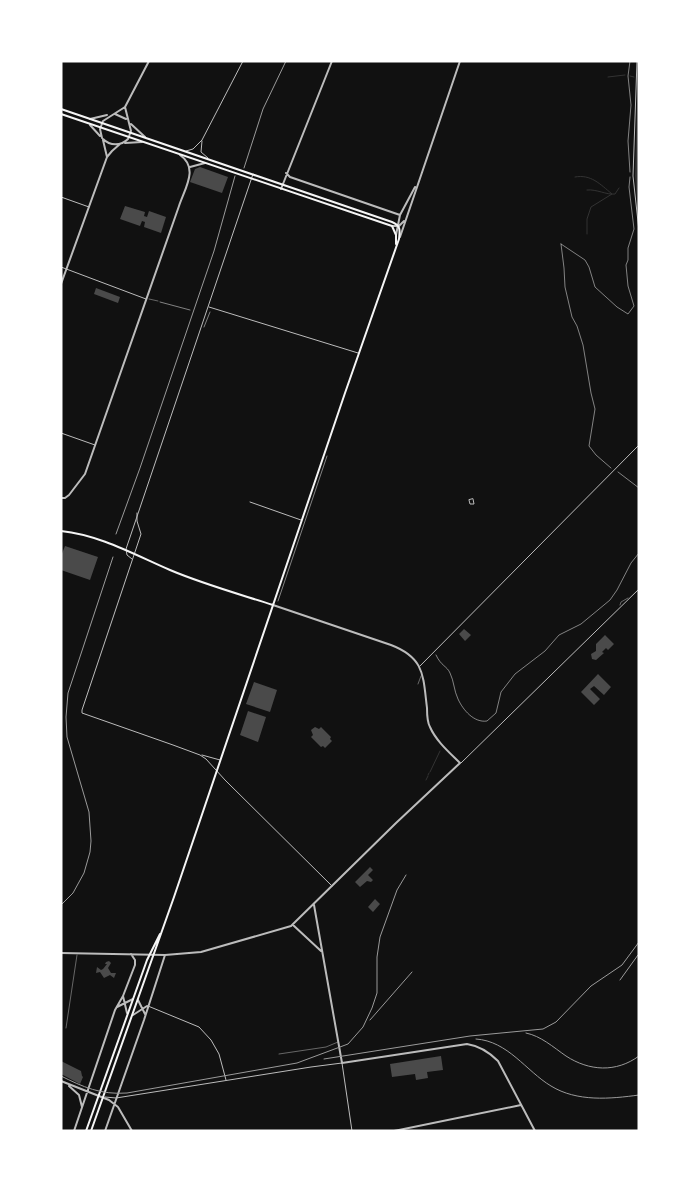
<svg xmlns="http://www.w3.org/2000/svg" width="700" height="1192" font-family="'Fira Sans',sans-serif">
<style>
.water{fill:#333}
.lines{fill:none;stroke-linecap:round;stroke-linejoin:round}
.stream{stroke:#333;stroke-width:1}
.building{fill:#4a4a4a}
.path{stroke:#f5f5f5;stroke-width:0.5}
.service{stroke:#bcbcbc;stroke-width:0.5}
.pedestrian{stroke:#bcbcbc;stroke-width:1}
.minor{stroke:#bcbcbc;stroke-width:1}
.tertiary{stroke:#bcbcbc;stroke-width:2}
.secondary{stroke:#f5f5f5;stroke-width:2}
.rail{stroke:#9a9a9a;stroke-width:1}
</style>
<rect width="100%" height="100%" fill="#111"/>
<path class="water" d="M638 61H639V226L635 176Z"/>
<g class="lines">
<path class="stream" d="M630 76 634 77
M608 77 625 75
M575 177C591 174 600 184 612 194L591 207 587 219V234
M587 190C597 189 606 195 615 194L619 188
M430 772 440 751
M428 775 429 773
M426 780 428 776"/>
</g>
<path class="building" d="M200 167 228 177 222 193 190 182 195 169Z
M125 206 145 212 144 216 147 217 149 211 166 217 161 233 144 227 145 222 142 221 140 226 120 219Z
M96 288 120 297 118 303 94 294Z
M65 546 98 557 90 580 61 570V556Z
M464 629 471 635 465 641 459 634Z
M605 635 614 644 608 650 606 648 602 652 604 653 596 660 592 659 591 654 596 651V644Z
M598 674 611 687 604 695 594 686 590 689 600 699 594 705 581 692Z
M254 682 277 690 270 712 246 704Z
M248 711 266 717 258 742 240 735Z
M315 727 319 729 321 727 331 737 330 739 332 741 325 748 323 746 321 747 311 737 313 735 311 730Z
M370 867 373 870 368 875 373 880 371 882 367 881 360 887 355 882Z
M375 899 380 904 373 912 368 907Z
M109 961 111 963 108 968 111 973H116L114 978 110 975 104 978 100 972 96 973 97 967 101 970 103 969 107 964H105L106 962Z
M441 1056 443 1070 427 1072 428 1078 416 1080 415 1074 392 1077 390 1064Z
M61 1061 81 1071 82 1076 83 1077 80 1084 61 1074Z"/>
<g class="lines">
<path class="path" d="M630 172 628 141 631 105 628 76 630 61
M561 244 585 260 589 267 595 287 617 307 628 314 634 306 628 286 626 265 628 260V248L634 229 629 187 630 177
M561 244 564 268 565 287 572 317 577 326 583 345 591 393 595 409 589 446 596 455 611 468
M160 302 190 310
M204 327 210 312
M618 472 639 488
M278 601 327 456
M436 655C441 666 447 666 450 673 454 681 454 691 458 699 463 710 474 723 487 721L496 713 501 692 515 674 545 651 559 635 581 624 610 600 617 590 631 563 639 553"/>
<path class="service" d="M149 299 158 301
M620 605 621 602 628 598
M418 684 421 676
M66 1028 77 955
M279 1054 326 1047 338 1042"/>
<path class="pedestrian" d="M637 61 633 176 639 231
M473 499 474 504H470L469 500Z
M420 666 639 445"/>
<path class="minor" d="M202 141 201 152 208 158
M186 151 193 149 202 140 243 61
M61 197 89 207
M61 267 146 299
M209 307 358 353
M61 433 95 445
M250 502 301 520
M137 513V521L141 534 82 710V713L173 745 200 755 206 759 225 780 332 886
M132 559 127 555 126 549 253 174
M202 755 220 760
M461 763 639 589
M148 1006 199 1027 211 1040 219 1054 226 1080
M105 1097 116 1098 311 1067 342 1063 352 1131"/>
<path class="tertiary" d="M115 114 126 119
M90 119 107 115
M131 124 145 137
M90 125 100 136
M102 138 100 129 103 121 125 107 149 61
M103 139C110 146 121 146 128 139L131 131 125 107
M103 140 107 157
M125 143 142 142
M190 167 205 163
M286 173 290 177 400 215
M281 189 332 61
M392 226H399L404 221
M396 235 400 215 415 187
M400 237 460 61
M61 284 107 157 112 151 120 144
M61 498H65L69 495 85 474 179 206C185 188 199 168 180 155
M314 905 342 1063 467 1044C480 1046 489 1052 498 1061L535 1131
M293 925 321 951
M61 953 165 955 201 952 291 926 396 823 460 763C450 753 436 741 430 727 427 722 427 714 427 708 423 676 425 658 391 645L273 605
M123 996 127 1013
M138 1000 145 1014
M117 1007 133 999
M133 1015 147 1006
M61 1081 109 1100 118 1107 132 1131
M69 1086 79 1095 82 1107
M74 1131 115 1010 123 996 135 965V960L131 954
M105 1131 144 1020 165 955
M394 1131 521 1105"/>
<path class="secondary" d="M61 109 392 222C401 226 400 230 399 239L345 393 174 897 91 1131
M61 114 392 226 396 235V244
M61 531C100 535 135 555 170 570 203 584 239 594 273 605
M86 1131 147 960 160 934"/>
<path class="rail" d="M244 168 263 109 286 61
M116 534 140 468 214 251 235 176
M61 905 73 893 84 873 90 852 91 841 89 812 67 737 66 717 68 693 113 557
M620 980 638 955
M370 1020 412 972
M526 1033C541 1036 553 1047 566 1056 589 1071 616 1073 639 1056
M476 1039C508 1041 526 1071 551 1086 577 1102 610 1099 639 1095
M324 1059 470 1036 543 1029 556 1022 591 986 622 965 639 942
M61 1076C83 1087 101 1095 127 1093L297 1063 348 1044 363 1027 372 1008 377 993V957L380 937 397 890 406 875"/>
</g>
<rect width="700" height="1192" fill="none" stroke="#ffffff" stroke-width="125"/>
</svg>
